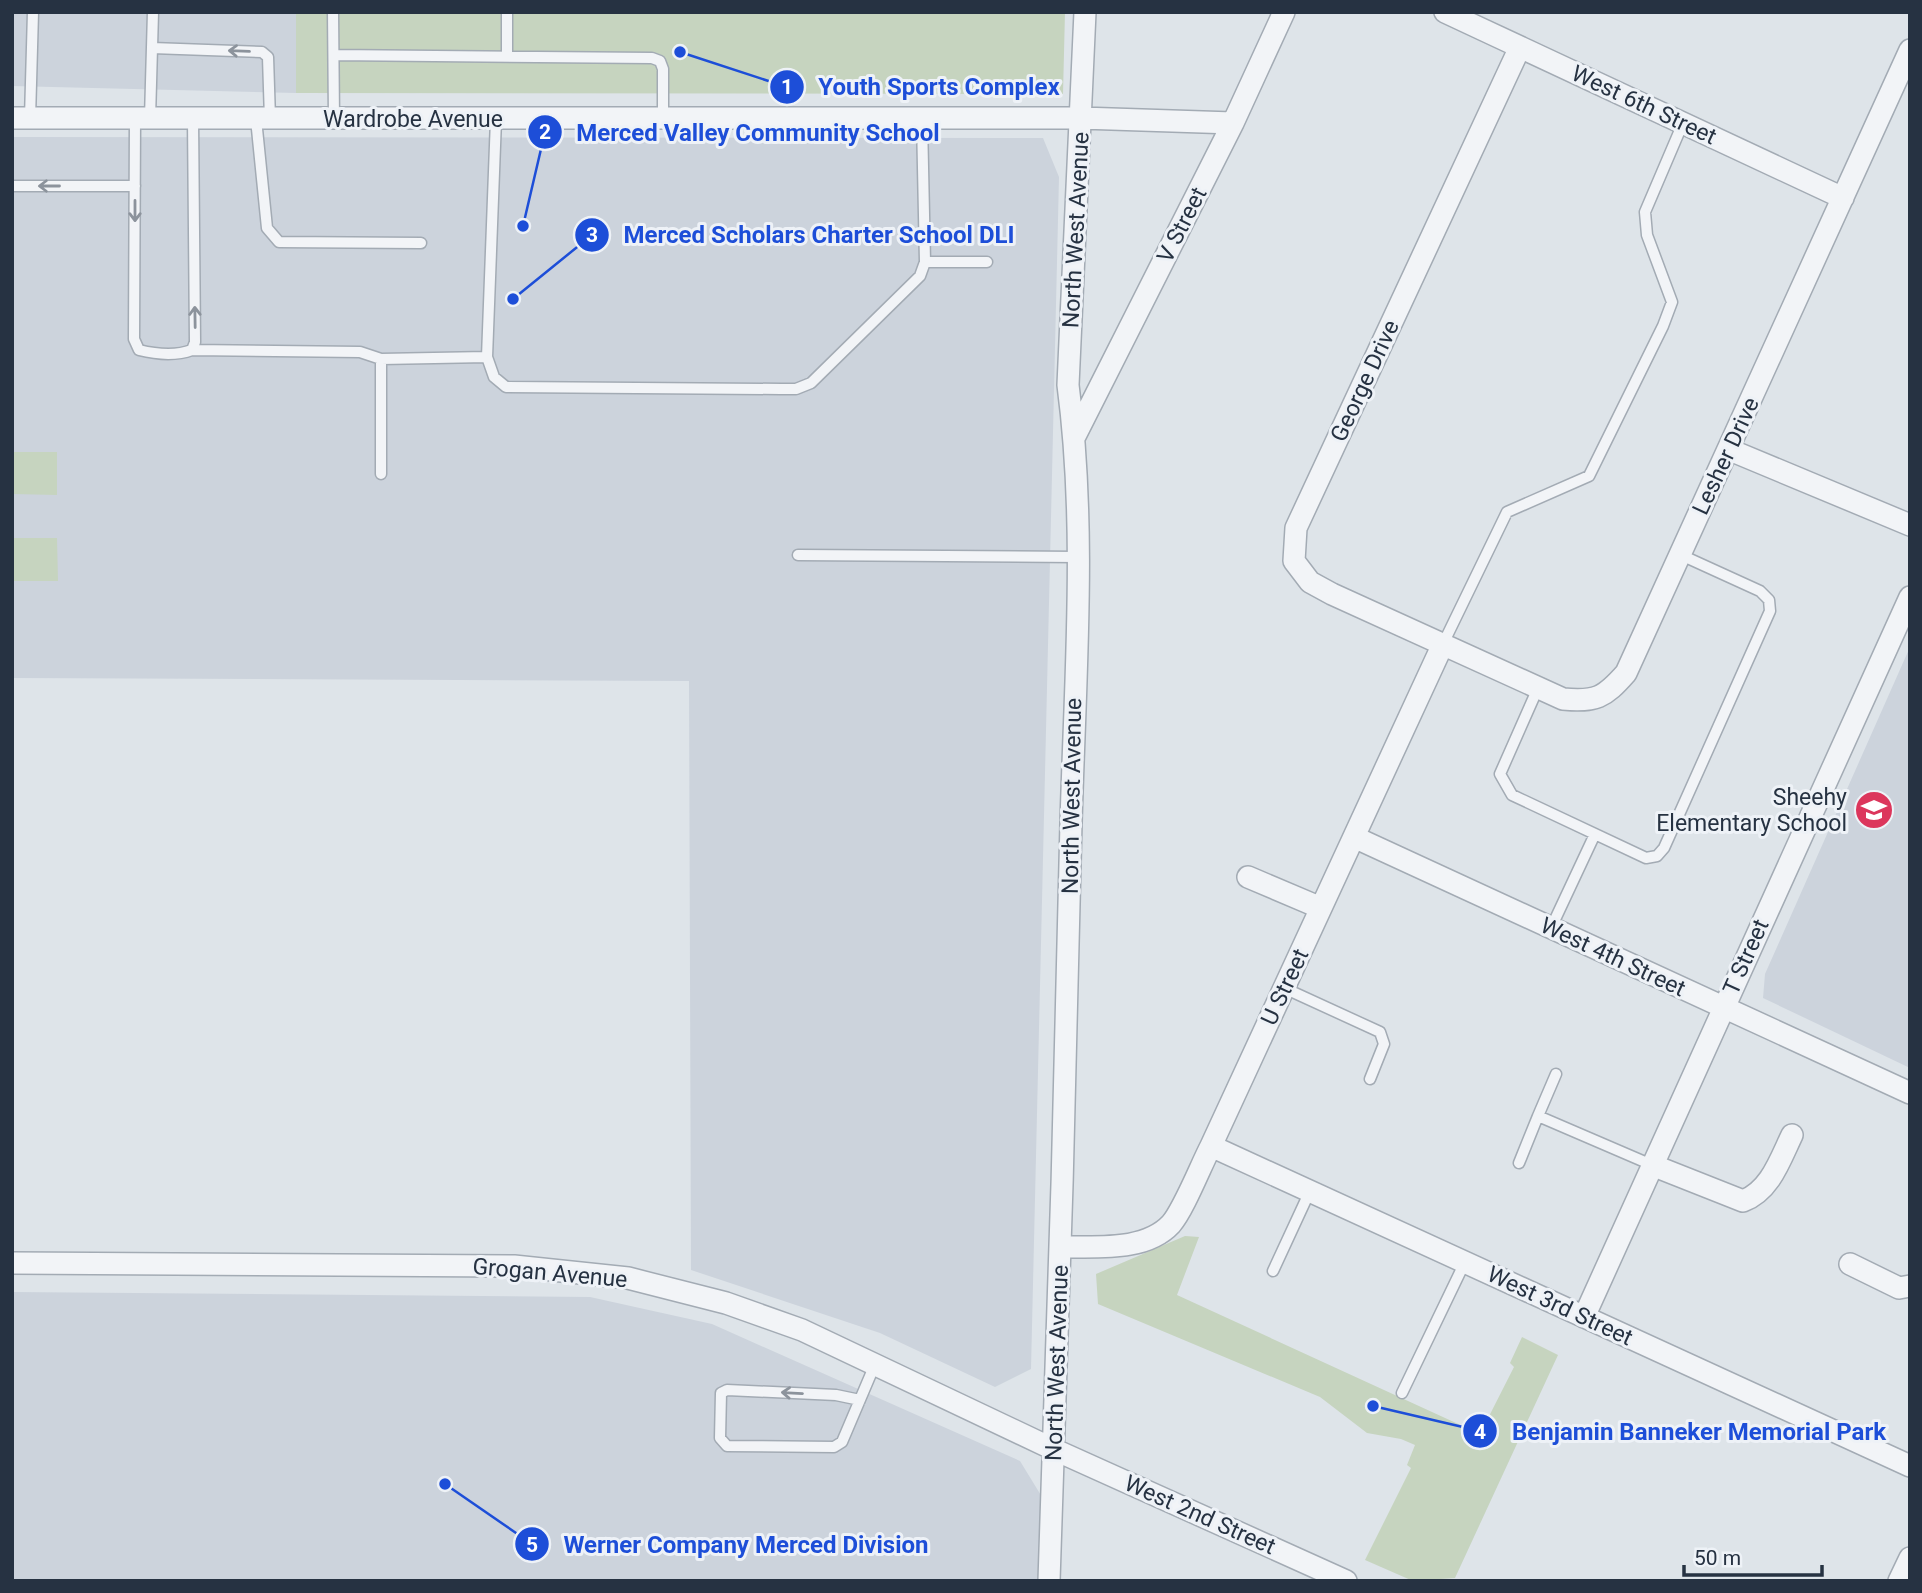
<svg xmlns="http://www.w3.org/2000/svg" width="1922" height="1593" font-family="Roboto,sans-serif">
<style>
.built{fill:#ccd3dc}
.green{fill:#c6d4bf}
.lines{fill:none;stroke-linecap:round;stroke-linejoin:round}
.service-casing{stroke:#a3abb4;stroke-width:13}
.minor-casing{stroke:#a3abb4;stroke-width:24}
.service{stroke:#f2f4f7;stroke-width:10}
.minor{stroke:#f2f4f7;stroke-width:21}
.oneway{stroke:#8c939c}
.labels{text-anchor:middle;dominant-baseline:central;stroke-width:6;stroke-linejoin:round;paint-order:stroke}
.street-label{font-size:23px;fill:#263242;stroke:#eef2f7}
.poi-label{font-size:23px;fill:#263242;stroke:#eef2f7;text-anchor:end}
.leader{fill:none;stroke:#1d4ed8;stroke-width:2.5}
.callout-dot{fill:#1d4ed8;stroke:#eef2f7;stroke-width:2.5}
.mark-label{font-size:21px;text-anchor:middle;font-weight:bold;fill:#fff}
.callout-label{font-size:24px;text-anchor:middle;font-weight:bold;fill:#1d4ed8;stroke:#eef2f7;stroke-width:6;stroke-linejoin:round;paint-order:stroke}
</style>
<rect width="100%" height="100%" fill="#dee4e9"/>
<path class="built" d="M12 12H296V93L12 86Z
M12 137 1043 138 1059 177 1031 1369 995 1387 880 1333 691 1270 689 681 12 678Z
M1910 647V1068L1763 998 1765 974Z
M12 1292 590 1297 712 1324 1020 1461 1042 1497 1038 1581H12Z"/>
<path class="green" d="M296 12H1065L1063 94 296 93Z
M12 452H57V495L12 494Z
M12 538H57L58 581H12Z
M1185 1236 1199 1237 1177 1295 1480 1434 1514 1367 1510 1363 1522 1337 1558 1355 1455 1578 1413 1581 1365 1560 1411 1468 1407 1465 1415 1445 1401 1439 1367 1433 1320 1397 1098 1304 1096 1274Z"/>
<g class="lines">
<defs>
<path id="service" d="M333 12 334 119
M507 12V56
M152 48 262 52 268 57 270 119
M334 55 652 58 660 61 663 69V119
M30 118 33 12
M135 118 134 339 139 350C155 354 176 356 192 350L195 342 193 119
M150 118 153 12
M256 119 267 228 279 242 421 243
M496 119 487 357 494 377 506 387 781 389H796L811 383 920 276 925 262 922 120
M12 186H135
M925 262H987
M192 350 360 352 381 359 487 357
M381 474V359
M798 555 1077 557
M1443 644 1507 512 1589 476 1663 326 1672 302 1647 235 1645 212 1683 123
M1538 688 1500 774 1512 795 1646 858 1657 856 1664 848 1770 611 1769 600 1760 591 1681 555
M1551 928 1595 834
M1284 988 1380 1032 1384 1044 1370 1079
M1538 1116 1556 1074
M1519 1163 1538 1116 1652 1165
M1273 1271 1310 1191
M1402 1393 1465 1262
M860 1400 836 1395 727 1390 721 1393 720 1438 727 1446 834 1447 842 1442 876 1362"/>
<path id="minor" d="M1445 12 1843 198
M1520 47 1296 528 1294 561 1310 582 1332 594 1563 699C1596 702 1604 698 1626 673L1910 50
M12 118H1081L1233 123
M1075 436 1233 123 1284 12
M1730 450 1910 525
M1354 837 1910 1093
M1248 877 1321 908
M1211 1146 1910 1466
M1652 1165 1743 1201C1770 1191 1780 1160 1792 1135
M1062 1247C1096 1246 1145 1252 1171 1224 1184 1209 1201 1165 1211 1146L1443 644
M12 1263 514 1266 628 1278 726 1303 802 1330 1053 1449 1346 1581
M1850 1264 1899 1288 1910 1286
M1584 1317 1910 597
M1049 1581C1058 1328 1066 1076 1071 823 1075 678 1087 529 1068 385L1085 12
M1899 1581 1910 1558"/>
</defs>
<use href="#service" class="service-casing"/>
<use href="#minor" class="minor-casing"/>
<use href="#service" class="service"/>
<use href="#minor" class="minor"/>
</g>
<defs><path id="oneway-shaft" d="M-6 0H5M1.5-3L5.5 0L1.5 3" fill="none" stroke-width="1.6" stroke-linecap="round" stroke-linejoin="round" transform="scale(1.75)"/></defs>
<g class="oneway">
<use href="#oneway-shaft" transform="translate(239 51) rotate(-178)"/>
<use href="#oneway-shaft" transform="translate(49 186) rotate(180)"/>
<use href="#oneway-shaft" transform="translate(135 211) rotate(90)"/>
<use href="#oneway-shaft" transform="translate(195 317) rotate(-91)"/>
<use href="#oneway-shaft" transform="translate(792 1393) rotate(-177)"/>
</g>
<defs>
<symbol id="school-disc" viewBox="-11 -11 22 22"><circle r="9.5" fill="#dc365c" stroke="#eef2f7"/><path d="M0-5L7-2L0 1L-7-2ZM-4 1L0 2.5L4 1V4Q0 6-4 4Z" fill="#fff"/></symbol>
</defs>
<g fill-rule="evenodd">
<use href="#school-disc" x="1852" y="788" width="44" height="44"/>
</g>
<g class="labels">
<g class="street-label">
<text transform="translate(1644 105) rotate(25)">West 6th Street</text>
<text x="413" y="119">Wardrobe Avenue</text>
<text transform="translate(1182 225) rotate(-63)">V Street</text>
<text transform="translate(1076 230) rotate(-87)">North West Avenue</text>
<text transform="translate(1365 381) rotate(-65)">George Drive</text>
<text transform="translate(1726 456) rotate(-65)">Lesher Drive</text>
<text transform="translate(1072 796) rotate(-89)">North West Avenue</text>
<text transform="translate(1613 957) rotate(25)">West 4th Street</text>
<text transform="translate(1746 957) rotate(-66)">T Street</text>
<text transform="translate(1285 987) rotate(-65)">U Street</text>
<text transform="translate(550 1273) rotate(5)">Grogan Avenue</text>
<text transform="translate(1560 1306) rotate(25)">West 3rd Street</text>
<text transform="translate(1057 1363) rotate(-88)">North West Avenue</text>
<text transform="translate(1200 1515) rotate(24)">West 2nd Street</text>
</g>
<g class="poi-label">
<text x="1847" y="797">Sheehy<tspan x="1847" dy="26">Elementary School</tspan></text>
</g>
</g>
<path class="leader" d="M680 52L787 87M523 226L545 132M513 299L592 235M1373 1406L1480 1431M445 1484L532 1544"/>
<g class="callout-dot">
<circle cx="680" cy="52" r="7"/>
<circle cx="523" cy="226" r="7"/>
<circle cx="513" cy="299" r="7"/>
<circle cx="1373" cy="1406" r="7"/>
<circle cx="445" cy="1484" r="7"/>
<circle cx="787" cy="87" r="18"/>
<circle cx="545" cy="132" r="18"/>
<circle cx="592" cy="235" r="18"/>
<circle cx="1480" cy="1431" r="18"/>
<circle cx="532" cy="1544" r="18"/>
</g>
<g class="mark-label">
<text x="787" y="94">1</text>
<text x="545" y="139">2</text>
<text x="592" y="242">3</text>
<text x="1480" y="1439">4</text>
<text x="532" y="1552">5</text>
</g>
<g class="callout-label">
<text x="939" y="95">Youth Sports Complex</text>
<text x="758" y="141">Merced Valley Community School</text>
<text x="819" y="243">Merced Scholars Charter School DLI</text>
<text x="1699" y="1440">Benjamin Banneker Memorial Park</text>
<text x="746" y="1553">Werner Company Merced Division</text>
</g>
<rect width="1922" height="1593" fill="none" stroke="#263242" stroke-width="28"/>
<path d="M1684 1565v10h138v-10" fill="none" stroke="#263242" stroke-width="3.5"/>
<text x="1694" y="1565" font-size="21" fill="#263242" stroke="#eef2f7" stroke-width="5" paint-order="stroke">50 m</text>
</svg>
